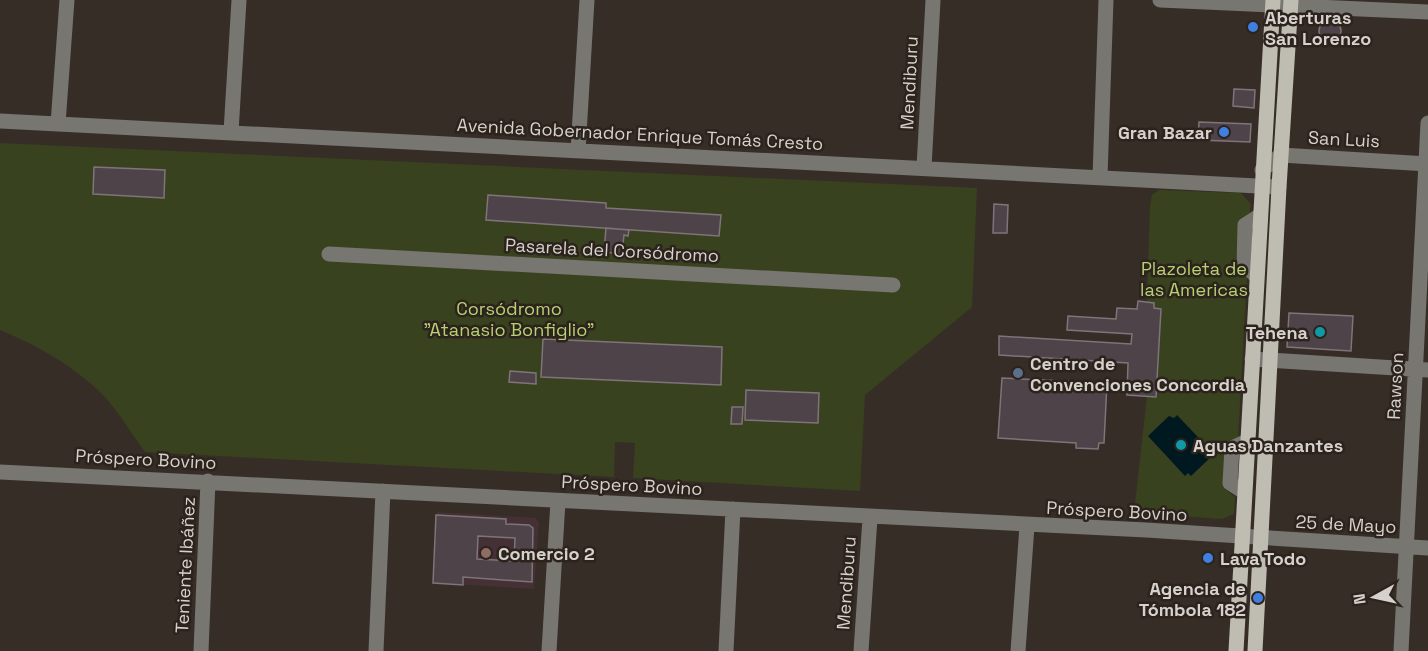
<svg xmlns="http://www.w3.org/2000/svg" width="1428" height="651" font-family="'Space Grotesk',sans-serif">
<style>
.education{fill:#443035}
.green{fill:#39421f}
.water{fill:#00181f}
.building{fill:#4e4349;stroke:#7f747a;stroke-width:1.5;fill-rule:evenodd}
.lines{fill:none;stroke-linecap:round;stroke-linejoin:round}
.minor{stroke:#777671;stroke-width:15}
.major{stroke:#bfbcb2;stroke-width:15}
.shop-dot{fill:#3f7fe0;stroke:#2c231d;stroke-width:2}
.culture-dot{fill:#0f9aa8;stroke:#2c231d;stroke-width:2}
.service-dot{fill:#5c6f8a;stroke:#2c231d;stroke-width:2}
.education-dot{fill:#8d6e63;stroke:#2c231d;stroke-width:2}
.labels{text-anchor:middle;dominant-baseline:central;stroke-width:5;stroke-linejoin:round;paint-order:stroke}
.poi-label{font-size:18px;font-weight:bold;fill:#d6d1cc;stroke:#2c231d;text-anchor:start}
.street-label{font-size:18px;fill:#d6d1cc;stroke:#2c231d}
.park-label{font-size:18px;fill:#b7d072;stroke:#2c231d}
</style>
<rect width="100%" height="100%" fill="#362d27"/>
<path class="education" d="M437 512 536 518 539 523 534 589 433 583Z"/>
<path class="green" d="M0 143 977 188 972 307 865 395 860 491 633 478 635 443 615 442 614 477 145 452C131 433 119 412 103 395 74 366 37 345 0 330Z
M1159 190 1241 193 1251 204 1249 216 1238 222 1236 264 1247 276 1238 439 1228 442 1225 489 1235 497 1234 514 1222 519 1134 513 1147 396 1161 309 1154 308V303L1147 302 1150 206 1152 195Z"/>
<path class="water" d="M1177 415 1214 454 1191 476 1188 473 1185 476 1148 436 1169 416 1174 418Z"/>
<path class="building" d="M1319 31a11 11 0 1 1 22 0a11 11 0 1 1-22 0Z
M1234 89 1255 90 1254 108 1233 106Z
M1199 122 1251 124 1250 142 1198 140Z
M94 167 165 170 164 198 93 194Z
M488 195 606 203V208L721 215 719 236 486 220Z
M994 204 1008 205 1007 233H993Z
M606 228 629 230 628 236 624 235 622 254 604 252Z
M1138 301 1154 303V308L1161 309 1156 397 1127 395 1128 363 999 355V336L1131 344 1132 334 1067 330 1068 316 1116 319 1117 308 1137 309Z
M1289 313 1353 316 1351 351 1287 347Z
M543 339 722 347 721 385 541 377Z
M510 371 536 373V384L509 382Z
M1002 378 1107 383 1104 443H1099L1098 449 1076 448V443L998 438Z
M746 390 819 393 818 423 745 420Z
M732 407H743L742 424H731Z
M436 515 506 519V524L529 525 533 528 532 582 463 577V585L433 583ZM478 536 515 538 514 561 477 559Z"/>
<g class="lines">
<path class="minor" d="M1160 0 1428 12
M0 121 1279 187
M58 124 67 0
M231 132 239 0
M578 151 587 0
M924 168 933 0
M1262 170 1281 155 1428 164
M1100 177 1106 0
M329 254 893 285
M1256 276 1244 264 1245 225 1259 216
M1252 359 1428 370
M0 472 1146 530 1428 548
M1244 492 1230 483 1232 448 1247 441
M201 651 208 481
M376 651 383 491
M549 651 558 501
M726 651 733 509
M861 651 870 518
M1018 651 1027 526
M1401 651 1428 123"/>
<path class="major" d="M1236 651 1273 0
M1255 651 1279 187 1291 0"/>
</g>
<g class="shop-dot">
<circle cx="1253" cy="27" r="6"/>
<circle cx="1224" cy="132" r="6"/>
<circle cx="1208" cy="558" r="6"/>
<circle cx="1258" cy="598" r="6"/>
</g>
<g class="culture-dot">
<circle cx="1320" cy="332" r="6"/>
<circle cx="1181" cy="445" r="6"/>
</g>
<circle class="service-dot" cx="1018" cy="373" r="6"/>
<circle class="education-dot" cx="486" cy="553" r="6"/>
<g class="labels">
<g class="poi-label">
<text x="1265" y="17">Aberturas<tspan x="1265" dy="21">San Lorenzo</tspan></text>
<text x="1212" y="132" text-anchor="end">Gran Bazar</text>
<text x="1308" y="332" text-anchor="end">Tehena</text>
<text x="1030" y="363">Centro de<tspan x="1030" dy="21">Convenciones Concordia</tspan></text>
<text x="1193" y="445">Aguas Danzantes</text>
<text x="498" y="553">Comercio 2</text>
<text x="1220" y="558">Lava Todo</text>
<text x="1246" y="588" text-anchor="end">Agencia de<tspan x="1246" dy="21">Tómbola 182</tspan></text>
</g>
<g class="street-label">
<text transform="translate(909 83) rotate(-87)">Mendiburu</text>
<text transform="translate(640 134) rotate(3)">Avenida Gobernador Enrique Tomás Cresto</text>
<text transform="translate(1344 139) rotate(3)">San Luis</text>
<text transform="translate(612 250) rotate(3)">Pasarela del Corsódromo</text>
<text transform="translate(1395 386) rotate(-87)">Rawson</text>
<text transform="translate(146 459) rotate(3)">Próspero Bovino</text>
<text transform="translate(632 485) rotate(3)">Próspero Bovino</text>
<text transform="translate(1117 511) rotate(3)">Próspero Bovino</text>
<text transform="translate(1346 524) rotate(3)">25 de Mayo</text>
<text transform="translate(185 565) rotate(-87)">Teniente Ibáñez</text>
<text transform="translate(846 583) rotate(-86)">Mendiburu</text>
</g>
<g class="park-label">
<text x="1194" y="268">Plazoleta de<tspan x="1194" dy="21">las Americas</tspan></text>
<text x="509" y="308">Corsódromo<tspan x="509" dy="21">"Atanasio Bonfiglio"</tspan></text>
</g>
</g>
<g transform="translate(1374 597) rotate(262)" stroke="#2c231d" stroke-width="4.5" paint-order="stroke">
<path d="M0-4.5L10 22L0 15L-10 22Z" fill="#d6d1cc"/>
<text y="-9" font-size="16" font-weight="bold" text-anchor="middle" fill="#d6d1cc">N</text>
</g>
</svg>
